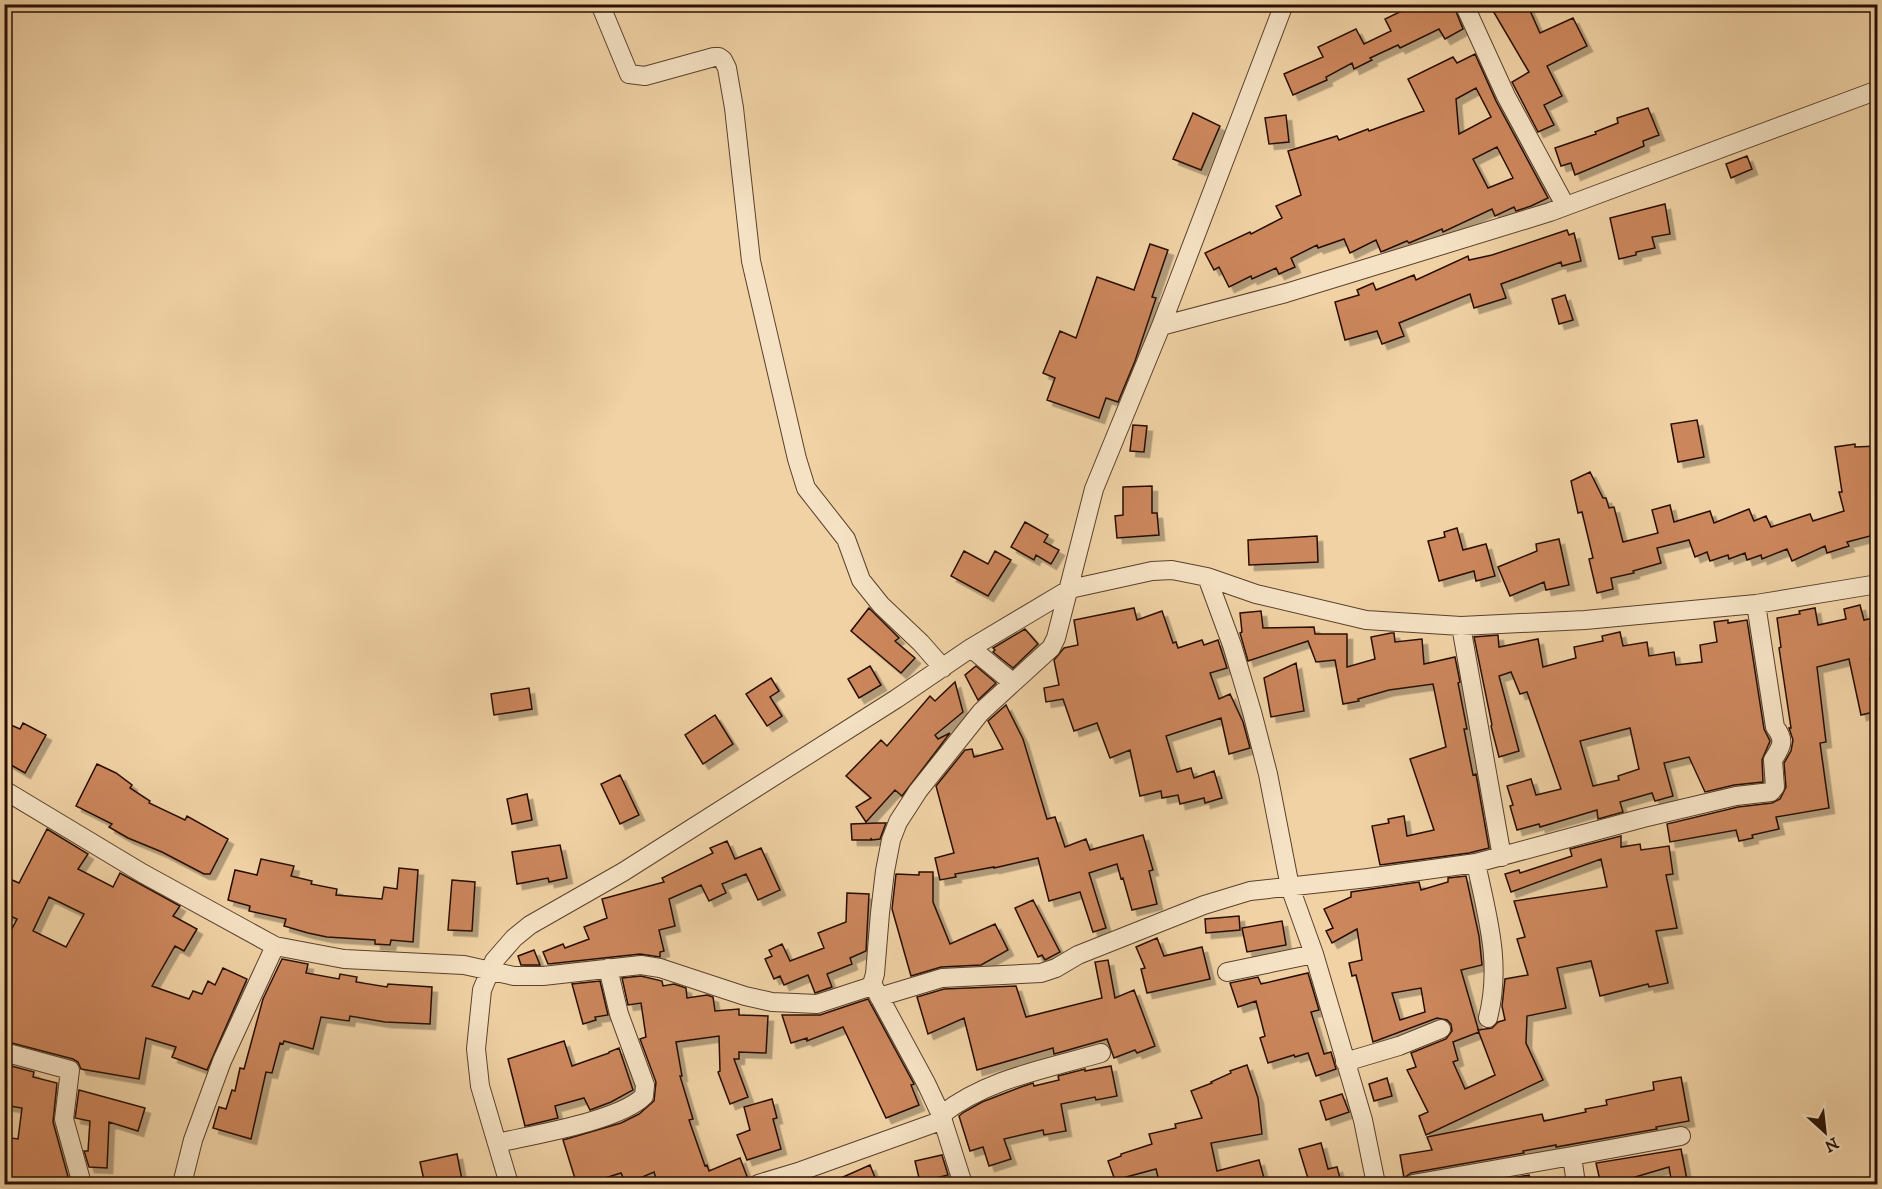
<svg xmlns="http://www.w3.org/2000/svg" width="1882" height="1189" font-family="'IM FELL DW Pica',serif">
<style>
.building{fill:#cc865c;stroke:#280f02;stroke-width:1.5;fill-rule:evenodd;filter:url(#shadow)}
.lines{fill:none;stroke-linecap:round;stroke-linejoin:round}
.minor-casing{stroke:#5a402b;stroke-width:20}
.minor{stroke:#f5e2c4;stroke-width:18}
</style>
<defs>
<filter id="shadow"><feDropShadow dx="5.5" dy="5.5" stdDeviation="0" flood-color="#0004"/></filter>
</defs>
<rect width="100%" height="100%" fill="#f0d2a5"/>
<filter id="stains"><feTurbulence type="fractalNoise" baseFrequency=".00333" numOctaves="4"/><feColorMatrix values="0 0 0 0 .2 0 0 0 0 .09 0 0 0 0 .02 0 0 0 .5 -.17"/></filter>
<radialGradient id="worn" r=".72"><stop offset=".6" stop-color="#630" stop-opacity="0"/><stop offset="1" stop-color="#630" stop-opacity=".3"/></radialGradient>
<path class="building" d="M1416 4H1453L1463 29 1445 39 1439 29 1400 48 1398 45 1370 58 1372 60 1354 69 1352 63 1326 77 1327 80 1293 95 1284 74 1323 57 1318 47 1356 29 1364 44 1391 31 1385 19Z
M1489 4H1527L1540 33 1573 18 1587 46 1547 66 1562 96 1544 105 1554 125 1538 132 1512 82 1529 72Z
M1475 54 1496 101 1548 198 1531 206 1516 211 1514 207 1495 216 1492 209 1443 232 1442 229 1409 243 1407 241 1381 252 1376 240 1350 253 1344 239 1318 248 1317 245 1291 258 1295 267 1279 274 1276 268 1252 279 1251 276 1229 287 1219 267 1214 270 1205 253 1250 232 1251 234 1282 218 1276 206 1301 195 1288 151 1337 136 1339 140 1368 129 1369 131 1424 111 1408 79 1453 57 1457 63ZM1476 88 1491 117 1459 134 1456 99ZM1497 147 1513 178 1488 188 1473 159Z
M1648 108 1659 135 1643 141 1644 146 1575 175 1571 163 1561 166 1555 148 1596 134 1595 132 1618 123 1617 118Z
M1193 113 1220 126 1201 170 1173 159Z
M1286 115 1289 142 1269 144 1265 118Z
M1747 156 1752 169 1731 178 1726 164Z
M1665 204 1670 234 1652 237 1655 248 1636 252V255L1619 259 1610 218Z
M1567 230 1569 235 1574 233 1581 261 1562 266 1561 262 1501 284 1506 298 1474 308 1470 294 1399 323 1404 336 1382 344 1377 331 1345 340 1335 302 1359 295 1357 290 1373 283 1376 290 1414 275 1416 280 1468 256 1469 260 1492 255Z
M1150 244 1168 250 1152 297 1156 298 1135 361 1118 402 1106 398 1099 418 1047 400 1055 378 1043 373 1060 331 1076 338 1097 277 1134 290Z
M1565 295 1573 320 1559 324 1552 299Z
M1697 420 1704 457 1678 462 1671 424Z
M1133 425 1147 426 1144 452 1130 451Z
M1855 444V447L1878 446V534L1847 542 1849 546 1827 553 1825 546 1792 561 1787 549 1762 559 1761 555 1747 560 1745 553 1729 559 1728 555 1710 561 1707 552 1695 557 1689 540 1657 548 1661 563 1633 571 1634 573 1611 578 1613 589 1597 593 1589 559 1593 558 1582 512 1578 513 1571 481 1590 472 1603 498H1606L1609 508 1614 507 1623 542 1658 533 1652 510 1670 505 1674 522 1710 511 1714 523 1749 509 1754 521 1766 516 1771 527 1810 514 1813 521 1844 511 1839 492H1842L1835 447Z
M1152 486V513H1157L1159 535 1117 538 1115 516 1123 515V487Z
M1025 522 1048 535 1044 542 1059 550 1051 564 1036 555 1034 560 1011 547Z
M1457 528 1463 550 1486 544 1495 576 1476 581 1474 571 1439 581 1428 541 1445 537 1444 532Z
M1317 536 1318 562 1249 565 1248 540Z
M1559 539 1569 585 1546 590 1544 582 1510 596 1498 567 1537 551 1536 544Z
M964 551 988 564 995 551 1011 560 988 596 951 576Z
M1860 605 1864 620 1878 617V656L1870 658 1878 692V711L1861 715 1849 659 1817 667 1826 742 1820 743 1829 808 1776 817 1779 829 1752 835 1753 838 1739 841 1736 830 1670 842 1667 824 1738 807 1772 803 1780 799 1786 787 1784 763 1791 751 1793 740 1789 728H1791L1779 648 1781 647 1777 618 1800 614 1799 611 1815 608 1818 625 1846 619 1844 609Z
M869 608 899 638 895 641 915 658 901 673 851 631Z
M1134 608 1137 620 1162 611 1173 643 1176 642 1178 648 1202 640 1204 645 1218 640 1227 668 1210 673 1219 699 1230 694 1243 722 1250 748 1229 754 1221 718 1166 736 1177 772 1191 768 1194 778 1214 771 1222 798 1205 803 1204 798 1180 804 1178 795 1162 798 1161 791 1140 796 1130 750 1110 758 1097 723 1074 731 1063 699 1046 702 1044 688 1059 685 1054 660 1064 648 1078 645 1074 620Z
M1261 611 1263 628 1314 627 1315 634H1347V667L1375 659 1371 637 1391 633H1394L1395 642 1422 639 1424 664 1455 657 1460 682 1458 683 1467 729H1464L1473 775 1476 774 1489 848 1469 853 1380 865 1372 826 1389 823 1388 819 1404 816 1407 836 1434 830 1410 759 1446 747 1433 684 1389 690 1358 699 1359 701 1343 704 1335 660 1316 662 1308 641 1248 661 1240 633 1242 632 1240 613Z
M1728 620V623L1747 620 1764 729 1770 741 1762 760 1763 782 1734 785 1705 792 1689 757 1664 763 1673 796 1655 801 1652 793 1620 802 1623 812 1598 819 1597 810 1540 827 1539 824 1517 830 1510 806 1513 805 1507 786 1531 779 1536 795 1561 789 1527 692 1520 694 1511 672 1499 676 1519 751 1499 757 1491 726 1492 725 1474 637 1498 635 1499 647 1538 639 1543 667 1576 658 1574 647 1603 641 1602 636 1620 632 1623 646 1647 642 1649 656 1674 652 1676 665 1702 662 1700 645 1717 642 1714 622ZM1630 728 1639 769 1618 776 1619 780 1593 786 1580 741Z
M1025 629 1038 644 1013 668 993 652 995 650 993 648Z
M1296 663 1304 711 1271 717 1264 678Z
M870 666 881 685 859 698 848 679Z
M976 666 996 683 978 700 965 675Z
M771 678 779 691 770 697 782 716 767 726 746 694Z
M955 682 963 712 935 735 938 739 950 733 902 796 895 790 866 822 856 807 871 798 846 776 881 740 887 746 930 696 935 701Z
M529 688 532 709 494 715 491 694Z
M1006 705 1023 739 1047 819 1055 817 1065 847 1086 839 1090 850 1143 835 1153 870 1149 871 1157 904 1132 910 1123 878 1121 879 1117 864 1089 873 1106 928 1093 932 1080 892 1049 901 1038 858 994 868V867L955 874 956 877 940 880 935 858 954 853 936 786 965 750 972 749 974 757 1003 749 988 721Z
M715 715 733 744 703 764 685 735Z
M4 722 20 729 23 723 46 735 25 773 4 761Z
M97 764 116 773 132 785 130 788 150 801 149 803 185 820 187 816 228 839 210 874H204L162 852 128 838 109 827 112 824 76 806Z
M620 775 639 815 620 824 601 784Z
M527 794 532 820 512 824 507 799Z
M878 823H886L880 839 872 840 871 838V840H852L851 824Z
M47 829 88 854 78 869 113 887 120 873 180 906 173 916 197 929 184 951 175 946 152 986 189 999 193 991 202 994 208 981 215 985 223 968 247 979 207 1070 172 1057 176 1047 146 1038 139 1079 81 1069 78 1062 73 1059 4 1041V956L10 942 6 940 17 919 4 913V891L10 879 19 883ZM49 897 84 914 66 947 33 931Z
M1621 836V847L1640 844 1641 850 1669 846 1673 874 1666 875 1677 928 1656 931 1668 983 1649 987 1648 984 1600 996 1591 961 1557 968 1566 1008 1527 1016 1526 1043 1543 1080 1426 1135 1419 1116 1428 1112 1407 1070 1416 1067 1411 1053 1446 1039 1452 1031 1451 1024 1447 1020 1437 1018 1373 1042 1356 975 1352 976 1349 963 1362 960 1357 929 1332 943 1326 931 1333 928 1324 909 1351 897V892L1419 882 1421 890 1448 882V878L1466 876 1479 936 1482 965 1461 970 1479 1032 1453 1042 1458 1060 1453 1062 1465 1089 1495 1075 1478 1030 1492 1028 1498 1022 1505 1020 1502 1006 1505 979 1528 975 1517 939 1525 937 1514 901 1607 887 1601 859 1511 892 1505 874 1519 870 1520 873 1572 856 1570 849ZM1421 988 1425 1012 1400 1020 1392 993Z
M727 841 735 859 761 848 780 890 758 900 746 874 722 884 726 893 709 901 701 885 669 899 675 926 659 930 664 951 660 952V957L640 954 548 964 543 952 563 944 565 948 589 939 584 927 607 918 602 899 664 882 662 878 713 853 710 848Z
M560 845 567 878 549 882 548 878 517 884 512 852Z
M261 859 294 866 291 876 312 881 311 884 337 889 336 895 382 899 384 887 397 889 399 868 418 870 413 942 391 940 390 945 375 944V940L327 937 308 933 284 926 286 919 249 911 250 906 228 900 235 870 257 875Z
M919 872H933V902L950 944 995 924 1008 950 981 965 941 967 911 976 892 909 896 874 919 875Z
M452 880 475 882 472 931 448 930Z
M847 893 869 894 866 951 850 958 852 964 827 974 832 987 815 993 808 975 784 985 780 976 774 979 765 959 772 956 769 950 782 944 790 961 824 948 818 933 846 922Z
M1033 900 1060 952 1045 960 1042 955 1038 957 1015 908Z
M1239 916 1240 930 1206 933 1205 919Z
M1282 921 1286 945 1247 952 1242 928Z
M1157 938 1164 956 1202 947 1210 979 1147 993 1141 969 1145 968 1136 947Z
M534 950 540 965H521L518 956Z
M282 959 308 964 306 973 339 979 340 974 357 977 356 982 387 987 388 984 432 987 430 1024 385 1022 350 1016 349 1021 321 1017 313 1049 284 1041 283 1044 280 1043 272 1073 266 1072 251 1139 213 1128 219 1107 226 1109 232 1090 235 1091 240 1068 244 1069 263 999Z
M1108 960 1115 998 1134 990 1155 1046 1137 1053 1135 1050 1114 1058 1107 1039 1054 1054 1053 1048 977 1070 964 1018 928 1034 917 997 944 989 1016 986 1026 1017 1102 998 1095 962Z
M1308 973 1319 1010 1311 1012 1324 1054 1331 1052 1336 1069 1316 1076 1308 1053 1295 1057 1294 1055 1268 1063 1260 1038 1265 1036 1256 1001 1238 1007 1230 983 1258 977 1261 984Z
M641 976 662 981 663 986 674 984 686 988 687 998 707 995 713 997 715 1011 739 1009V1015L768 1016 766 1053 739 1052V1059H734L748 1097 730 1104 718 1072 720 1071 719 1036 676 1042 682 1076H680L693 1119 689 1120 705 1166 707 1165 709 1171 740 1158 748 1179 747 1185H658L654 1172 626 1184 621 1173 583 1185H577L563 1140 621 1123 639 1114 654 1101 656 1082 640 1039 646 1037 641 1003 628 1005 622 978Z
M600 981 608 1015 595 1017 596 1020 583 1024 572 984Z
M868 999 914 1084 911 1085 919 1105 886 1118 843 1027 807 1041V1038L791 1043 782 1015H820Z
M564 1041 572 1066 609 1053V1052L619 1048 633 1090 611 1102 590 1110 584 1098 555 1106 558 1118 525 1126 508 1059Z
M4 1064 34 1072 33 1077 57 1083 53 1122 70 1184H10L11 1138 18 1139 22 1108 4 1105Z
M1247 1065 1258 1098 1262 1134 1211 1143 1217 1171 1259 1160 1264 1178 1256 1180 1257 1185H1160L1156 1169 1115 1180 1108 1161 1121 1156V1154L1152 1144 1149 1134 1176 1128 1175 1124 1202 1118 1191 1091 1212 1083 1211 1082 1231 1073 1230 1071Z
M1111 1066 1117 1096 1096 1100 1095 1097 1061 1104 1066 1131 1044 1135 1043 1130 1004 1139 1011 1159 989 1166 983 1147 970 1151 959 1116 964 1112 982 1102 1021 1087 1033 1083 1034 1086 1059 1080 1058 1076 1085 1069V1071Z
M1681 1077 1689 1121 1656 1127 1657 1129 1556 1147V1145L1523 1151 1524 1153 1411 1173 1404 1178 1400 1155 1432 1150 1427 1137 1542 1114 1544 1121 1586 1112 1585 1109 1607 1105 1606 1100 1654 1090 1653 1082Z
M1387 1078 1392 1096 1374 1101 1369 1084Z
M79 1090 145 1108 138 1131 109 1122 107 1168 89 1167 84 1151H88L90 1121 75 1118Z
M1342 1094 1349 1112 1326 1120 1320 1101Z
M772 1099 777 1118 773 1119 781 1149 747 1160 737 1135 750 1130 744 1107Z
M1321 1143 1328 1169 1337 1167 1341 1182 1310 1185 1299 1149Z
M1681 1149 1688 1185H1672L1669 1167 1635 1177 1636 1185H1601L1596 1163Z
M457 1154 463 1185H425L420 1162Z
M942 1155 948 1175 920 1182 915 1161Z
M870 1165 878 1185H825Z
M1529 1175 1531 1185H1475Z"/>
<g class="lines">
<defs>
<path id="minor" d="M600 4 629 74 645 76 714 57H719L723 60 727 68 734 108 751 261 797 459 806 488 846 539 861 580 881 605 921 643 943 668
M1464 4 1506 96 1565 205
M1161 326 1286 293 1550 212 1878 90
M1207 577 1232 645 1252 712 1268 774 1290 887 1314 954 1363 1120 1376 1184
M1461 626 1502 857
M971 648 1012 682
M4 790 142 873 275 946 344 959 464 965 514 976H543L641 965 660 968 745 996 772 1002 795 1003 817 1004 869 987 872 984 875 974 880 913 885 871 891 840 898 822 918 791 981 712 1051 648 1056 638 1094 489 1161 326 1284 4
M1476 863C1487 916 1502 963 1488 1018
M1227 972 1314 954
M874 987 926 1083 941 1115 963 1184
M879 997 942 978 1041 973 1056 968 1078 955 1204 905 1250 891 1368 878 1476 863 1643 818 1736 796 1771 792 1775 787 1773 760C1781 747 1786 741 1775 727L1756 604
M4 1052 70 1070 64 1119 82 1184
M1345 1062 1399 1046 1441 1029
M941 1115C986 1079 1046 1069 1101 1053
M497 1143C532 1135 620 1121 644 1096L645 1085 619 1014 608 968
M1572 1156 1681 1136
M182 1184 193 1140 222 1061 275 946
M509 1184 480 1086 476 1049 482 990 494 961 514 938 530 925 623 872 896 699 971 648 1070 589 1152 571 1172 570 1207 577 1256 594 1366 620 1461 626 1585 620 1756 604 1878 584
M758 1184 801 1171 943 1120
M1413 1184 1572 1156 1576 1184"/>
</defs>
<use href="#minor" class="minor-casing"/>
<use href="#minor" class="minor"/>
</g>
<rect width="1882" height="1189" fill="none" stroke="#f0d2a5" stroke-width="24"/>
<rect x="6" y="6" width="1870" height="1177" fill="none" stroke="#280f02" stroke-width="3"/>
<rect x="12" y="12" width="1858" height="1165" fill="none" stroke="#280f02" stroke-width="1.5"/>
<g transform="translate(1825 1132) rotate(153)" stroke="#f5e2c4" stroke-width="4.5" paint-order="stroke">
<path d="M0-4.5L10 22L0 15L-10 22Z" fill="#280f02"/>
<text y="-9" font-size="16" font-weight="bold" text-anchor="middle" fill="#280f02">N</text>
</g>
<rect width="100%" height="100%" filter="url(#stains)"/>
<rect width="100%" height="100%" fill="url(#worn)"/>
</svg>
